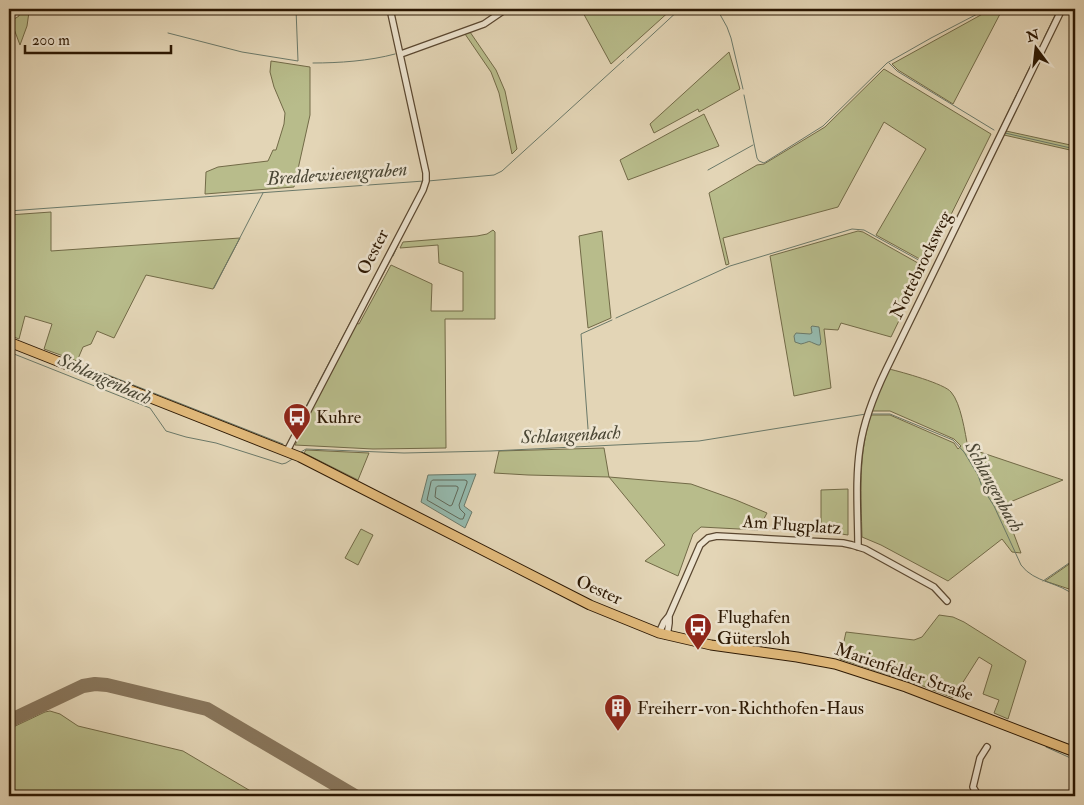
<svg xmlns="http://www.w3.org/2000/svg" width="1084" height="805" font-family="'IM FELL Double Pica',serif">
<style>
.green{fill:#b8bc8b;stroke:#726a47}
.water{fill:#95b9ad;stroke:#6b7969}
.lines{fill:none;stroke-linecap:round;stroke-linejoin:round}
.shore{stroke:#606858;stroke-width:1}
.stream{stroke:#6b7969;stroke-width:1}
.taxiway{stroke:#88765c;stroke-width:14}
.street-casing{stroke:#5a4730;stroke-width:8}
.primary-casing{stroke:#2c1803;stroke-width:11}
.street{stroke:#ede4d0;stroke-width:5.5}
.primary{stroke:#e2ba7b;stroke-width:9}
.labels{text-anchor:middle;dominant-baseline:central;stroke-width:5;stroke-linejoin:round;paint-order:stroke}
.street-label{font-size:18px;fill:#2c1803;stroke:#ede4d0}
.poi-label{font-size:18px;fill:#2c1803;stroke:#ede4d0;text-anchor:start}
.water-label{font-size:19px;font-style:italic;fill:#4c4836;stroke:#ede4d0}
</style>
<rect width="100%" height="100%" fill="#e3d5b6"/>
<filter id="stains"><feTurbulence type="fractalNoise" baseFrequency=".004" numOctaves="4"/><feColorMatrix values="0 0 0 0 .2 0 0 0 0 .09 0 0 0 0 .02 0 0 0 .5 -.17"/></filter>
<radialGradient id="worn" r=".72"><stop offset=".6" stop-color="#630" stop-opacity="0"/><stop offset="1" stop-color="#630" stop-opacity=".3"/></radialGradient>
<path class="green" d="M19 9H34L29 12 27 26 20 45 11 21 19 16Z
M581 9H672L611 64Z
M988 11H993L1000 14 953 104 898 70 892 64Z
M470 32 496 70 505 91 517 149 512 154 499 93 491 72 465 34Z
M729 52 740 89 699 112 698 109 654 133 650 124Z
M271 61 310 67V115L294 187 205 194 206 172 218 167 268 161 273 150H276L284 124 285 113 274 87 270 72Z
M884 69 991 134 927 263 876 235 926 149 884 122 838 207 723 238 729 264 726 265 709 193 757 165 764 164 825 127Z
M704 114 719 146 628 180 620 160Z
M1006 131 1075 146V178L1070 150 1004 135Z
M51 212V251L240 238 213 289 146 275 114 338 97 331 91 344 83 347 77 361 44 349 52 324 25 316 19 339 9 335V215Z
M493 230 495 232V319H445L446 448 373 449 295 445 301 434 299 432 356 323 359 324 391 265 432 284 431 311H463V272L439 263 438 245 400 248 403 242 477 236 487 234Z
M602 231 611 318 588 328 579 236Z
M858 231 863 232 925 267 891 337 841 323 838 330 824 329 831 388 794 396 770 256Z
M889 369C902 372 945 384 951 392 961 403 965 433 968 448L1063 480 1003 505 1021 553 1012 552 1002 539 948 581 881 545 862 537C861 496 858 454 871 415H890L954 443 958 449 961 446 954 439 890 411H872L879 391Z
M604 448 609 477 691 484 736 500 767 513 758 530 701 527 693 534 678 576 645 561 665 545 609 477 528 475 494 473 499 451Z
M306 450 369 453 358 480 304 453Z
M848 489V535L821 531V490Z
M361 529 373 535 358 565 345 558Z
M1075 560V593L1069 589 1045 581Z
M939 615 953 617 964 622 1026 661 1008 719 994 713 999 700 983 694 992 665 979 657 953 698 923 686 840 659 846 632 914 640 922 637Z
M50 711 60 714 78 726 183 751 259 796H9V729L45 712Z"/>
<path class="water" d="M812 326 819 327 821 342 820 345H818C805 340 813 341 801 344L795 342 794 336 796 333 810 334 812 333 811 327Z
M476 474 464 506 472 512 465 528 421 502 428 475Z"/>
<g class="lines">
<path class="shore" d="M433 480H465L467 481V483L459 505 460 509 465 514 463 519H460L427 500 431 482Z
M438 486H456L458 487V489L452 505 450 506 435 497 436 488Z"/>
<path class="stream" d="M717 9 727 27 731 38 743 89
M994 9 999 11
M168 33 242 52 298 61 296 9
M1044 38 1058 9
M627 58 680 9
M313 63C339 63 369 61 395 54
M889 63 897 71 994 130
M744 95 757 158 759 161 764 163 823 126 887 63 931 38 987 9
M999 131 1040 46
M1005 133 1075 149
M708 170 753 145
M428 181 494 175 502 171 624 60
M9 211 424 181
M393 256 398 245
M214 288 263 193
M361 315 390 261
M616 318 730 266 852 229 864 230 924 263
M9 352 150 408 166 431 186 437 216 443 282 464 286 463 294 458
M103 373 283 444
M302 414 421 188 422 182
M870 414H890L953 440 964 452 978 475 982 487 994 506 1021 565C1034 583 1060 582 1075 596
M589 442 581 334 612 320
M301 452 306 449 404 453 491 451 699 441 866 414
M1043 581 1075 559
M1046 747 1075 760"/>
<path class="taxiway" d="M9 721 83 686 95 684 107 685 207 709 355 796"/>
<defs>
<path id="street" d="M401 54 484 24 506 9
M287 451 423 190 426 181V173L390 9
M858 547C858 514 855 480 860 447 864 420 874 395 886 370L1062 9
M659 633 664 622 669 616 700 545 708 538 717 536 843 543 852 545 865 549 934 587 947 601
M667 636 669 623V616
M981 796 976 792 973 787 980 758 987 747"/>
<path id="primary" d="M9 342 300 457 590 605 659 633 711 645 797 657 835 664 906 687 1075 752"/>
</defs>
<use href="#street" class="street-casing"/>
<use href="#primary" class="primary-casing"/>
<use href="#street" class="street"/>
<use href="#primary" class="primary"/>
</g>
<defs>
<symbol id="bus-pin" viewBox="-11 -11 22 30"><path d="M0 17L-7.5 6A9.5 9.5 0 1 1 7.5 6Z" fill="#8f2418" stroke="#ede4d0"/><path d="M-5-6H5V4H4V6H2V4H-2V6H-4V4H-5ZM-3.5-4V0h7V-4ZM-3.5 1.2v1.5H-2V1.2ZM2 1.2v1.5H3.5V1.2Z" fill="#fff"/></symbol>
<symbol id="building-pin" viewBox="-11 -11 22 30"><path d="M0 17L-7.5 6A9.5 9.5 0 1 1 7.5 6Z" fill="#8f2418" stroke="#ede4d0"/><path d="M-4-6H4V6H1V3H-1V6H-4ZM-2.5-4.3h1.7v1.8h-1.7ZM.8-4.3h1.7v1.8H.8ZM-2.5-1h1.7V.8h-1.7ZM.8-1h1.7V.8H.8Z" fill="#fff"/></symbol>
</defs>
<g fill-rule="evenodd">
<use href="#bus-pin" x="281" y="401" width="32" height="43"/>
<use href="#bus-pin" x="682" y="611" width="32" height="43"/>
<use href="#building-pin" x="602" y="692" width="32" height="43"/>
</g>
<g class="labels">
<g class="street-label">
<text transform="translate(373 252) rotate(-63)">Oester</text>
<text transform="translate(921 265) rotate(-64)">Nottebrocksweg</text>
<text transform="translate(792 525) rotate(4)">Am Flugplatz</text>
<text transform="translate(599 590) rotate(24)">Oester</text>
<text transform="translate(904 672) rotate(19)">Marienfelder Straße</text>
</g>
<g class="poi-label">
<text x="316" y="417">Kuhre</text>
<text x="717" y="617">Flughafen<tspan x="717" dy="21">Gütersloh</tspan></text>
<text x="637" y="708">Freiherr-von-Richthofen-Haus</text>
</g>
<g class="water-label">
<text transform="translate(337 174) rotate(-4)">Breddewiesengraben</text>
<text transform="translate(105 379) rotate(24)">Schlangenbach</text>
<text transform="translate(571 435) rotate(-3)">Schlangenbach</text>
<text transform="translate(994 487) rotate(61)">Schlangenbach</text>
</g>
</g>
<rect width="1084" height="805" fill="none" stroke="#e3d5b6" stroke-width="30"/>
<rect x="10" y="10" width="1064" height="785" fill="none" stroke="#2c1803" stroke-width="2.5"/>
<rect x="15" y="15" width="1054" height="775" fill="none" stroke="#2c1803"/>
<g transform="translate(1036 48) rotate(345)" stroke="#ede4d0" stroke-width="4" paint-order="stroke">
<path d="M0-4L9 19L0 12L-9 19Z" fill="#2c1803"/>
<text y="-8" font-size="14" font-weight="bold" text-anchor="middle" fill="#2c1803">N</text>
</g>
<path d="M25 45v8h146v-8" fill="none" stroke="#2c1803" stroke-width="2.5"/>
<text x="32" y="45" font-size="15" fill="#2c1803" stroke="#ede4d0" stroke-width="4" paint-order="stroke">200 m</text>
<rect width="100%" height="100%" filter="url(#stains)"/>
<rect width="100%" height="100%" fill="url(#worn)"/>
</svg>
